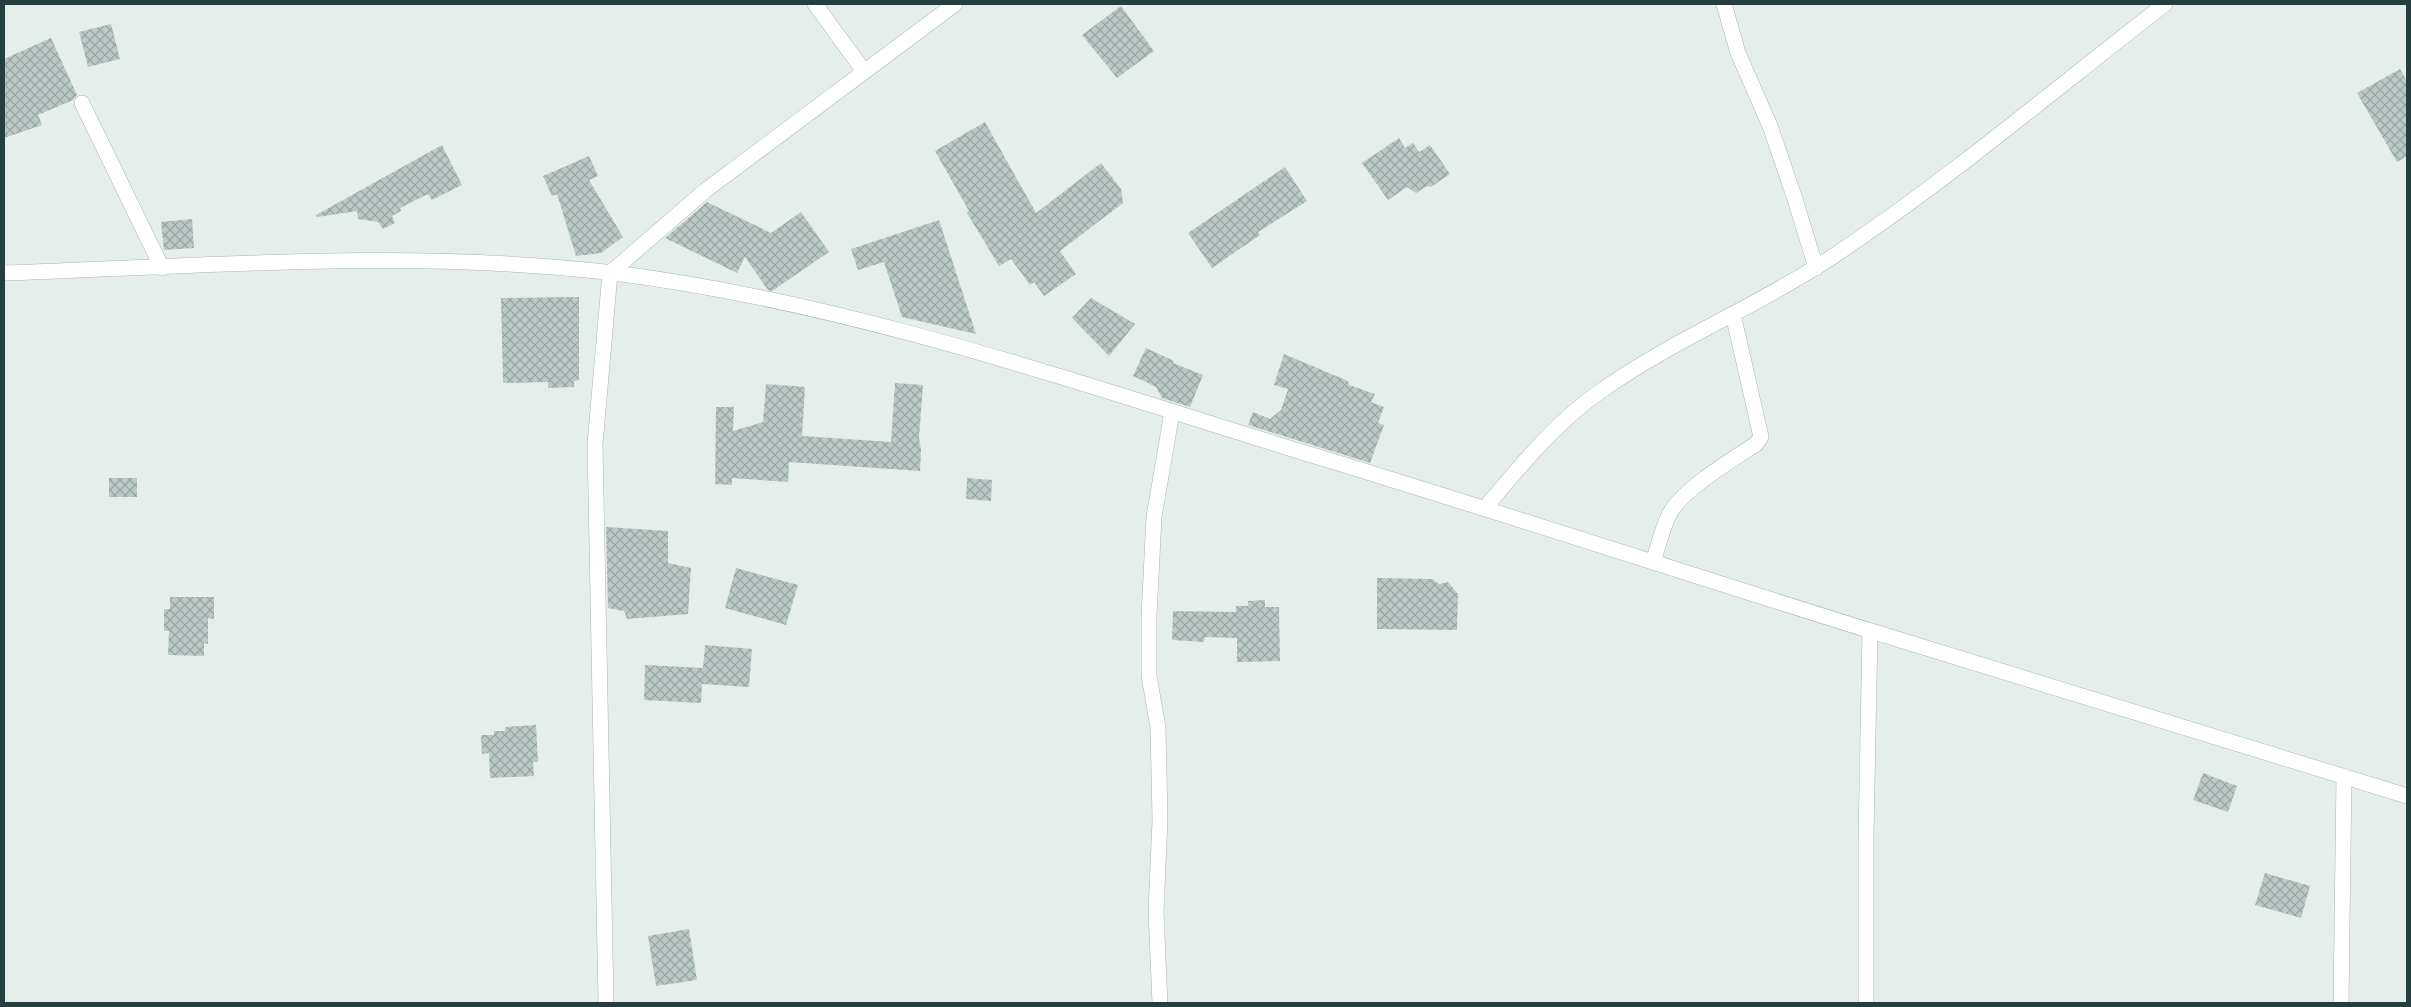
<svg xmlns="http://www.w3.org/2000/svg" width="2411" height="1007" font-family="Figtree,sans-serif">
<style>
.building{fill:url(#building-cross-hatch)}
.lines{fill:none;stroke-linecap:round;stroke-linejoin:round}
.minor-casing{stroke:#a8b6b4;stroke-width:16}
.minor{stroke:#fff;stroke-width:15}
</style>
<defs>
<pattern id="building-cross-hatch" width="8" height="8" patternUnits="userSpaceOnUse" patternTransform="scale(1.25)"><rect width="8" height="8" fill="#bbc9c6"/><path d="M0 0l8 8M0 8l8-8" fill="none" stroke="#98a5a2"/></pattern>
</defs>
<rect width="100%" height="100%" fill="#e6eeec"/>
<path class="building" d="M1121 6 1154 51 1117 78 1082 35Z
M111 24 120 59 88 67 79 32Z
M51 38 77 95 73 100 38 115 42 125 4 138V59Z
M2400 69 2407 81V156L2397 162 2357 93Z
M985 122 1036 213 1101 163 1121 189 1123 203 1060 251 1076 274 1044 296 1034 282 1030 285 1011 259 999 266 967 213 969 211 935 151Z
M1399 138 1405 148 1413 143 1419 152 1430 145 1450 174 1431 187 1427 186 1416 193 1407 187 1388 200 1362 163Z
M442 145 462 185 432 200 428 194 400 208 401 211 392 216 395 223 383 229 378 222 358 219 357 211 317 217 316 215Z
M589 156 598 176 589 180 623 237 601 253 576 256 557 194 552 196 543 176Z
M1285 167 1307 201 1258 232 1260 235 1212 268 1188 233Z
M707 202 771 233 801 212 829 252 772 291 768 290 745 257 737 273 665 238Z
M192 219 194 248 164 250 161 222Z
M939 220 976 334 902 317 884 262 858 270 851 249Z
M579 297V380L574 381V387L548 388V382L503 383 501 298Z
M1091 298 1135 324 1109 356 1072 318Z
M1146 348 1174 361 1173 363 1203 375 1190 407 1162 398 1156 387 1133 376Z
M1284 354 1348 381 1349 385 1375 394 1371 402 1384 407 1378 423 1384 425 1370 463 1248 425 1253 412 1270 419 1281 410 1288 389 1274 385Z
M895 383 923 385 919 438 921 450 920 471 789 462 788 482 732 478V485L715 484 716 407H734L733 431 763 422 766 384 805 387 802 436 891 442Z
M109 478H137V497H109Z
M967 478 992 480 991 501 966 499Z
M606 527 668 531V563L691 568 688 614 627 619 624 611 608 608Z
M736 568 798 585 786 625 725 608Z
M1377 578 1432 579 1439 584 1448 582 1458 594 1457 630 1377 629Z
M170 597H214V619L208 618V644L204 643V656L168 655 169 631H164V609H170Z
M1265 600V607H1279L1280 661 1237 662V638L1205 637 1204 642 1172 640 1173 611 1236 612V606H1248V601Z
M705 645 752 649 749 687 702 684 701 703 644 700 645 665 703 668Z
M536 725 538 762H533L534 776 490 778 489 753 482 754 481 735H494V731H505V727Z
M2203 773 2237 786 2228 812 2193 800Z
M2265 873 2310 886 2301 918 2255 905Z
M689 929 697 980 656 986 648 936Z"/>
<g class="lines">
<defs>
<path id="minor" d="M815 4 863 70
M1724 4 1738 53 1770 126 1795 199 1816 268
M82 103 162 268
M4 273C205 266 414 249 614 273 853 303 1083 385 1312 455 1499 512 1685 573 1871 631 2050 686 2229 740 2407 796
M1485 508C1521 465 1556 422 1602 390 1675 339 1758 306 1832 257 1948 180 2055 89 2165 4
M1653 562C1658 547 1662 529 1669 515 1680 491 1733 459 1756 444L1761 437 1733 314
M606 1003 595 444 610 273 706 190 955 4
M1160 1003 1156 912 1160 820 1158 727 1149 676V616L1154 517 1172 412
M1866 1003V837L1870 631
M2341 1003 2344 776"/>
</defs>
<use href="#minor" class="minor-casing"/>
<use href="#minor" class="minor"/>
</g>
<rect width="2411" height="1007" fill="none" stroke="#253f3e" stroke-width="10"/>
</svg>
